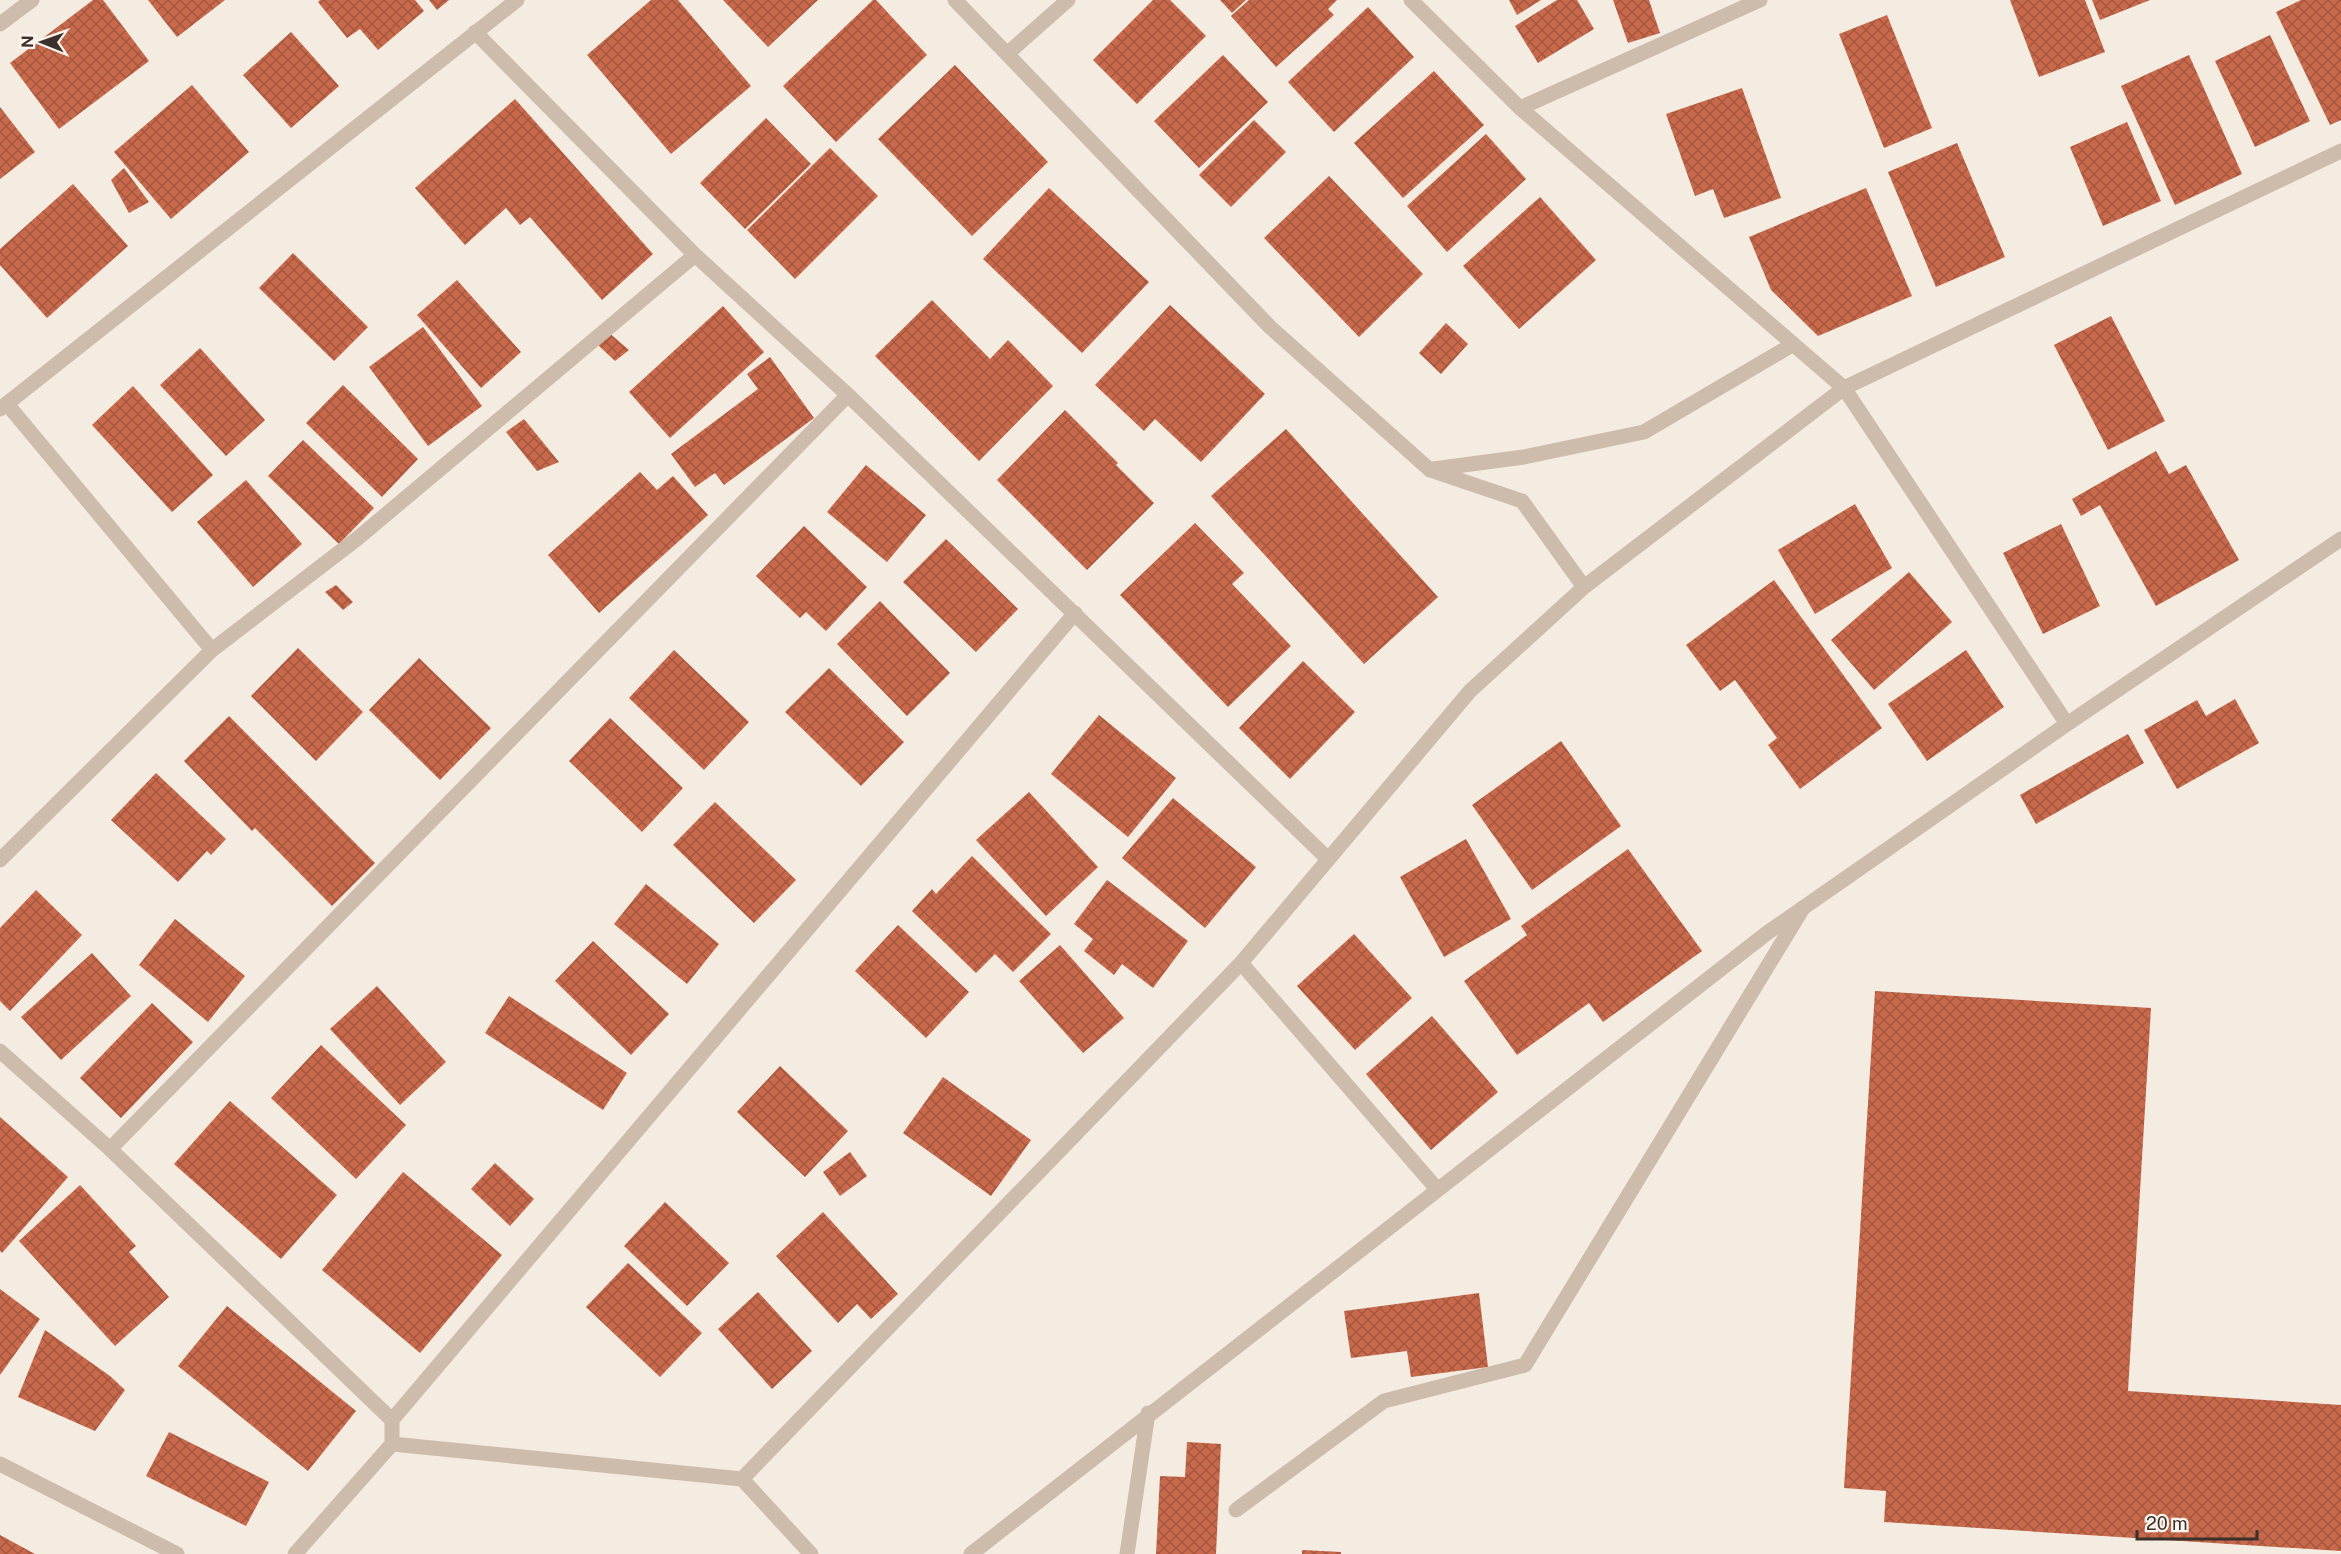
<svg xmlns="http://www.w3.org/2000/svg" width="2341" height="1554" font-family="'Public Sans',sans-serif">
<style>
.building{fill:url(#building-cross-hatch)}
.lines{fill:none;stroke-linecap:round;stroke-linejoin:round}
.lane{stroke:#cdbbac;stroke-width:15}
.street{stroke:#cdbbac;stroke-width:15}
</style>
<defs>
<pattern id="building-cross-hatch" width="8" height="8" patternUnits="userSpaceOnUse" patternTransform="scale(1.5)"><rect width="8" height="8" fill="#c8694b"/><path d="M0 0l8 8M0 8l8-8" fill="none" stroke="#a4573f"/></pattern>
</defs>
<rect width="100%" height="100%" fill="#f4ebe1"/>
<path class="building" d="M93 0H103L149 61 59 129 10 63Z
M148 0H225L177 37Z
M320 0H415L424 11 378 50 360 29 347 38 318 2Z
M429 0H449L437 10Z
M651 0H678L751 86 671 154 587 55Z
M723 0H818L768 47Z
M873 0H876L927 55 836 142 783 86Z
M1153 0H1170L1206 36 1137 104 1093 60Z
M1220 0H1246L1232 13Z
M1249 0H1337L1328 9 1334 15 1276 67 1231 16Z
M1509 0H1541L1517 15Z
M1557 0H1577L1594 29 1538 63 1515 26Z
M1613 0H1649L1660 33 1628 43Z
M2010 0H2085L2105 52 2039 77Z
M2092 0H2150L2100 20Z
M2301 0H2341V120L2330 125 2276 12Z
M1368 7 1414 57 1334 132 1288 82Z
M1887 15 1932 128 1884 148 1839 34Z
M291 32 339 86 291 128 243 75Z
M2270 35 2310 121 2255 147 2215 61Z
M1223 55 1268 102 1199 168 1154 121Z
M2189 55 2242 174 2175 205 2121 86Z
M955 65 1048 162 972 236 878 139Z
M1434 71 1484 125 1403 198 1354 143Z
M192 85 249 152 171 219 114 152Z
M1742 88 1781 198 1724 218 1713 189 1695 196 1666 114Z
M515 99 653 254 602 300 530 217 520 225 506 208 465 245 415 188Z
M0 107 35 152 0 179Z
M766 118 811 164 745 229 700 183Z
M1254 120 1286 152 1231 207 1199 175Z
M2127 122 2161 201 2103 226 2070 147Z
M1486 134 1526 179 1447 252 1407 206Z
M1957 143 2005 257 1936 287 1888 172Z
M830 148 878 196 795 279 747 230Z
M124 168 149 202 129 213 111 180Z
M1329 176 1423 274 1359 337 1264 238Z
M73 184 128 246 47 318 0 265V249Z
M1049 188 1149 282 1082 353 983 259Z
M1866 188 1912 296 1818 336 1771 290 1749 237Z
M1540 197 1596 260 1519 329 1463 266Z
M293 253 368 327 334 361 259 288Z
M457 280 521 352 481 388 417 315Z
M932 300 990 359 1008 340 1053 386 979 461 875 356Z
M1170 305 1265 394 1201 462 1155 419 1144 431 1095 385Z
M723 306 764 352 670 438 629 392Z
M2111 316 2165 421 2108 450 2054 345Z
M1446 323 1468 344 1441 374 1419 353Z
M423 327 482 406 428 446 369 367Z
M608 332 629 350 615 361 598 345Z
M200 348 265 420 226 456 160 385Z
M770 357 814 418 724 485 715 473 695 487 671 454 758 389 747 374Z
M343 385 418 459 382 497 306 423Z
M133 386 213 475 172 512 92 425Z
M1065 410 1118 463 1116 465 1154 503 1087 570 997 480Z
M524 419 559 462 537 471 506 432Z
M1286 429 1438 597 1364 664 1211 496Z
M303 440 374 508 339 544 268 476Z
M2156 451 2169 474 2186 465 2239 560 2156 606 2100 505 2081 516 2072 499Z
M866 465 926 515 887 562 827 512Z
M640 472 657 490 673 476 708 515 599 613 548 555Z
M246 480 302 544 253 587 197 522Z
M1855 504 1892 568 1815 614 1778 550Z
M1195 523 1244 573 1232 584 1291 646 1228 707 1120 595Z
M2061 524 2100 606 2043 634 2003 553Z
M804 526 867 587 826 631 806 612 800 618 756 576Z
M946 539 1018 609 976 652 903 582Z
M1909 572 1952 622 1874 690 1831 640Z
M1774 580 1882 728 1800 789 1768 745 1777 738 1735 680 1720 691 1686 645Z
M336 585 353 602 343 610 325 592Z
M880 601 950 673 907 716 837 644Z
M298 648 363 712 316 761 251 696Z
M674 650 749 722 704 770 629 698Z
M1966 650 2004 707 1927 761 1888 704Z
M419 658 491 728 440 780 369 710Z
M1303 661 1355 712 1290 779 1239 728Z
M829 668 904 742 861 786 785 712Z
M2235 699 2259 743 2177 789 2144 730 2197 700 2206 716Z
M1099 715 1176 778 1128 837 1051 774Z
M229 716 375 863 332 906 255 828 252 831 184 761Z
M610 718 683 788 642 832 569 761Z
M2128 734 2144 763 2036 824 2020 795Z
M1561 741 1621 826 1532 890 1472 805Z
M156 773 226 839 211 855 207 851 178 882 111 820Z
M1029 792 1098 867 1046 916 976 840Z
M1173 798 1256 867 1205 928 1122 858Z
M715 802 796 880 754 923 673 845Z
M1466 839 1511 919 1444 957 1400 877Z
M1628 849 1702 951 1603 1022 1589 1003 1517 1055 1464 981 1527 935 1521 926Z
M972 856 1051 934 1013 972 995 954 976 973 912 911 932 889 936 894Z
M1107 880 1188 941 1153 988 1122 964 1114 975 1084 951 1093 939 1074 924Z
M646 884 719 944 687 984 614 924Z
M36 890 82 935 10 1011 0 1001V928Z
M175 919 245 976 208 1022 139 965Z
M898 925 969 992 926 1038 855 971Z
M1354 934 1412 998 1355 1050 1297 986Z
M593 941 669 1014 631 1055 555 981Z
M1060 945 1124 1018 1083 1053 1019 981Z
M92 953 131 996 61 1060 21 1017Z
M377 986 446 1062 400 1105 330 1029Z
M1875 991 2151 1008 2128 1391 2341 1405V1551L1884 1522 1886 1491 1844 1488Z
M509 996 627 1073 603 1110 485 1033Z
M152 1003 193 1042 121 1118 80 1078Z
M1432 1016 1498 1092 1431 1150 1366 1074Z
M321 1045 406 1125 356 1179 271 1098Z
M780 1066 848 1131 805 1177 737 1112Z
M943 1077 1031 1140 991 1196 903 1133Z
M230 1101 337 1195 281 1259 174 1164Z
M0 1117 68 1177 2 1253 0 1251Z
M850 1152 867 1176 840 1196 823 1172Z
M495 1163 534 1199 510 1226 471 1189Z
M403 1172 502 1255 420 1353 322 1270Z
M80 1185 136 1246 129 1252 169 1297 115 1346 19 1241Z
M665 1202 729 1263 687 1306 624 1246Z
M823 1212 898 1294 871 1319 857 1304 838 1323 776 1256Z
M628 1263 702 1333 660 1377 586 1307Z
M0 1289 40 1319 0 1375Z
M758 1292 812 1351 772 1389 718 1329Z
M1479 1293 1488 1367 1411 1377 1407 1351 1351 1358 1344 1311Z
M227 1306 356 1411 308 1471 178 1366Z
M45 1330 110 1376 125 1390 95 1431 18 1397Z
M169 1432 269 1482 246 1526 146 1476Z
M1187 1442 1221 1444 1216 1554H1156L1160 1476 1185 1477Z
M0 1535 35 1554H0Z
M1302 1550 1341 1552V1554H1302Z"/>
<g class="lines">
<path class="lane" d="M1236 1510 1384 1401 1525 1365 1803 908"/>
<path class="street" d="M955 0 1270 327 1430 470 1522 501 1584 587
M0 24 32 0
M475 32 695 255 848 395 1327 858
M1008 53 1068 0
M1520 108 1760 0
M7 404 212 650
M0 409 517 0
M1433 469 1524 457 1644 432 1792 345
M2067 724 2341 539
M0 860 212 650 358 538 695 255
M1241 963 1437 1189
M0 1051 110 1149 392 1420
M110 1149 848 395
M392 1444 742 1479 1241 963 1470 691 1584 587 1844 388 2341 151
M0 1464 177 1554
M742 1479 811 1554
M295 1554 392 1444V1420L1075 613
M971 1554 1767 933 2067 724 1844 388 1520 108 1411 0
M1127 1554 1148 1413"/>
</g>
<g transform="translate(42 42) rotate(271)" stroke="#fbf5ee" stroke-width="4.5" paint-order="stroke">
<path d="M0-4.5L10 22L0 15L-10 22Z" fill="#3b302b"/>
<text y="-9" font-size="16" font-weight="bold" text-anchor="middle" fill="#3b302b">N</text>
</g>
<path d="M2137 1530v9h120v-9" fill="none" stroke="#3b302b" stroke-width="3"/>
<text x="2146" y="1530" font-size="18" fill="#3b302b" stroke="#fbf5ee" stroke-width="4.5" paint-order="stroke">20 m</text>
</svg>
